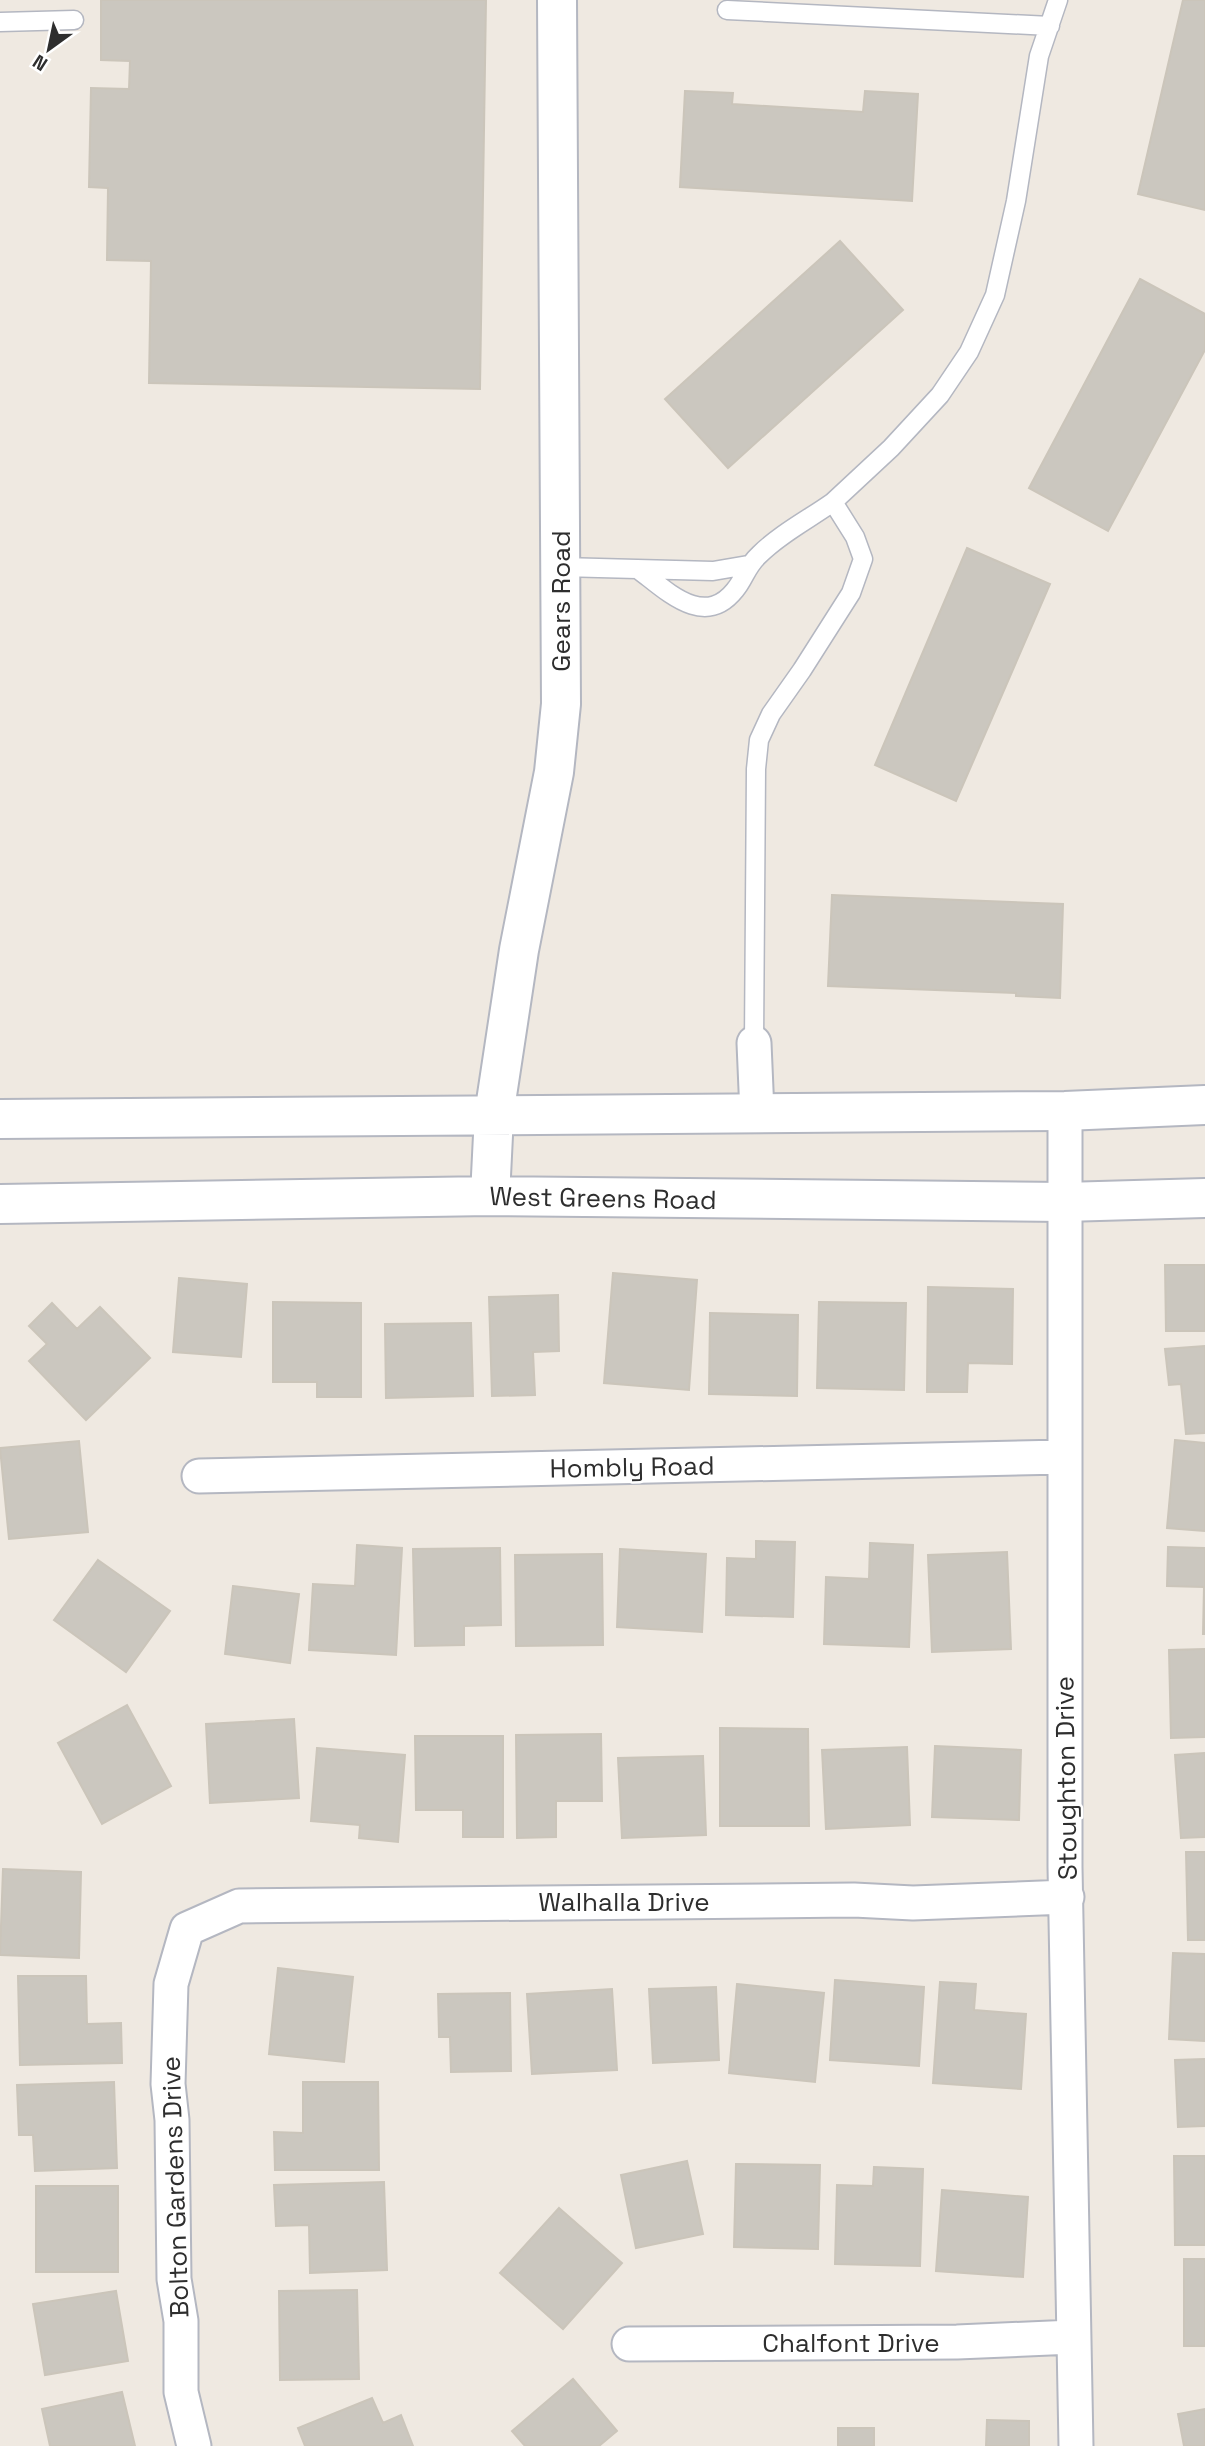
<svg xmlns="http://www.w3.org/2000/svg" width="1205" height="2446" font-family="'Space Grotesk',sans-serif">
<style>
.building{fill:#cbc7bf;stroke:#cbc5ba;stroke-width:2}
.lines{fill:none;stroke-linecap:round;stroke-linejoin:round}
.lane-casing{stroke:#b4b7c1;stroke-width:21}
.street-casing{stroke:#b4b7c1;stroke-width:37}
.secondary-casing{stroke:#b4b7c1;stroke-width:42}
.lane{stroke:#fff;stroke-width:18}
.street{stroke:#fff;stroke-width:33}
.secondary{stroke:#fff;stroke-width:38}
.labels{text-anchor:middle;dominant-baseline:central;stroke-width:5;stroke-linejoin:round;paint-order:stroke}
.street-label{font-size:26px;fill:#2e2e2e;stroke:#fff}
</style>
<rect width="100%" height="100%" fill="#efe9e1"/>
<path class="building" d="M101 0H486L480 389 149 383 151 261 107 260 108 188 89 187 91 88 129 89 130 61 101 60Z
M1183 0H1205V210L1138 194Z
M685 91 733 93 732 104 863 112 865 91 918 94 912 201 680 187Z
M840 241 903 310 728 468 665 399Z
M1140 279 1205 314V350L1108 531 1029 488Z
M967 548 1050 584 956 801 875 765Z
M832 895 1063 904 1060 998 1016 996V993L828 986Z
M1165 1265H1205V1331H1166Z
M613 1273 697 1280 689 1390 604 1383Z
M179 1278 247 1284 241 1357 173 1352Z
M928 1287 1013 1289 1012 1364 968 1363 967 1392H927Z
M558 1295 559 1351 533 1352 535 1395 492 1396 489 1297Z
M273 1302 361 1303V1397H317V1382H273Z
M819 1302 906 1303 904 1390 817 1388Z
M52 1303 77 1329 100 1307 150 1358 86 1420 29 1361 47 1344 29 1326Z
M710 1313 798 1315 797 1396 709 1394Z
M471 1323 473 1396 386 1398 385 1324Z
M1205 1346V1433L1186 1434 1181 1384 1169 1385 1165 1349Z
M1175 1440 1205 1443V1531L1167 1528Z
M79 1441 88 1532 9 1539 0 1448Z
M756 1541 795 1542 793 1617 726 1615 727 1558 756 1559Z
M870 1543 913 1545 909 1647 824 1644 826 1577 869 1579Z
M357 1545 402 1548 396 1655 309 1650 313 1584 355 1586Z
M1168 1547 1205 1548V1634H1203L1204 1587 1167 1586Z
M500 1548 501 1625 464 1626V1645L415 1646 413 1549Z
M620 1549 706 1554 702 1632 617 1627Z
M1007 1552 1011 1649 932 1652 928 1555Z
M602 1554 603 1645 516 1646 515 1555Z
M98 1560 170 1611 126 1672 54 1620Z
M233 1586 299 1594 290 1663 225 1654Z
M1205 1649V1737L1171 1738 1169 1650Z
M127 1705 171 1786 102 1824 58 1743Z
M294 1719 299 1798 210 1803 206 1724Z
M720 1728 808 1729 809 1826H720Z
M601 1734 602 1801H556V1837L517 1838 516 1735Z
M415 1736H503V1837H463V1810H416Z
M935 1746 1021 1750 1019 1820 932 1817Z
M907 1747 910 1825 826 1829 822 1750Z
M317 1748 405 1755 398 1842 359 1838 360 1825 311 1821Z
M1205 1753V1837L1181 1838 1175 1755Z
M703 1756 706 1835 622 1838 618 1758Z
M1186 1852H1205V1940H1188Z
M3 1869 81 1872 79 1958 0 1955Z
M1173 1953 1205 1954V2041L1169 2039Z
M278 1968 353 1977 344 2062 269 2054Z
M18 1976H86L87 2024 121 2023 122 2063 20 2065Z
M835 1980 924 1987 919 2066 830 2060Z
M940 1982 976 1984 974 2010 1026 2014 1021 2089 933 2083Z
M737 1984 824 1993 815 2082 729 2073Z
M716 1987 719 2060 653 2063 649 1989Z
M612 1989 617 2070 532 2074 527 1994Z
M510 1993 511 2071 451 2072 450 2037H439L438 1994Z
M1205 2059V2126L1178 2127 1175 2060Z
M114 2082 117 2168 35 2171 33 2135H19L17 2085Z
M303 2082H378L379 2170H275L274 2132 303 2133Z
M1174 2156H1205V2245H1175Z
M687 2161 703 2234 636 2248 621 2175Z
M736 2164 820 2165 818 2249 734 2247Z
M874 2167 923 2169 920 2266 835 2264 837 2185 873 2186Z
M384 2182 387 2270 310 2273 309 2225 276 2226 274 2185Z
M36 2186H118V2272H36Z
M942 2190 1028 2197 1023 2277 936 2271Z
M559 2208 622 2263 563 2329 500 2273Z
M1184 2259H1205V2346H1184Z
M357 2290 359 2379 280 2380 279 2291Z
M116 2291 128 2361 45 2375 33 2304Z
M573 2379 617 2431 599 2446H525L512 2431Z
M122 2392 135 2446H50L42 2409Z
M372 2398 383 2423 401 2415 413 2446H305L298 2428Z
M1205 2409V2446H1184L1178 2414Z
M987 2420 1029 2421V2446H986Z
M838 2428H874V2446H838Z"/>
<g class="lines">
<defs>
<path id="lane" d="M727 10 1050 26
M0 22 74 20
M833 502 891 448 940 395 969 352 995 295 1016 201 1039 56 1058 0
M561 567 713 571 748 565
M639 570C667 591 704 629 735 590 745 578 746 567 759 555 780 534 809 519 833 502L855 537 863 559 851 593 802 670 771 714 759 740 756 769 754 1043"/>
<path id="street" d="M754 1043 757 1113
M1065 1111V1867L1076 2446
M199 1476 1064 1457
M629 2344 957 2342 1073 2337
M194 2446 181 2392V2321L174 2279 172 2120 168 2084 171 1984 187 1929 239 1906 854 1900 913 1903 1067 1897"/>
<path id="secondary" d="M0 1119 1065 1111 1205 1105
M490 1196 494 1115 519 950 554 772 561 704 557 0
M0 1204 490 1196 1064 1202 1205 1198"/>
</defs>
<use href="#lane" class="lane-casing"/>
<use href="#street" class="street-casing"/>
<use href="#secondary" class="secondary-casing"/>
<use href="#lane" class="lane"/>
<use href="#street" class="street"/>
<use href="#secondary" class="secondary"/>
</g>
<g class="labels">
<g class="street-label">
<text transform="translate(561 601) rotate(-90)">Gears Road</text>
<text transform="translate(603 1198) rotate(1)">West Greens Road</text>
<text transform="translate(632 1467) rotate(-1)">Hombly Road</text>
<text transform="translate(1066 1778) rotate(-91)">Stoughton Drive</text>
<text x="624" y="1902">Walhalla Drive</text>
<text transform="translate(175 2187) rotate(-92)">Bolton Gardens Drive</text>
<text x="851" y="2343">Chalfont Drive</text>
</g>
</g>
<g transform="translate(49 49) rotate(213)" stroke="#ffffff" stroke-width="5" paint-order="stroke">
<path d="M0-5L12 26L0 18L-12 26Z" fill="#2e2e2e"/>
<text y="-10" font-size="19" font-weight="bold" text-anchor="middle" fill="#2e2e2e">N</text>
</g>
</svg>
